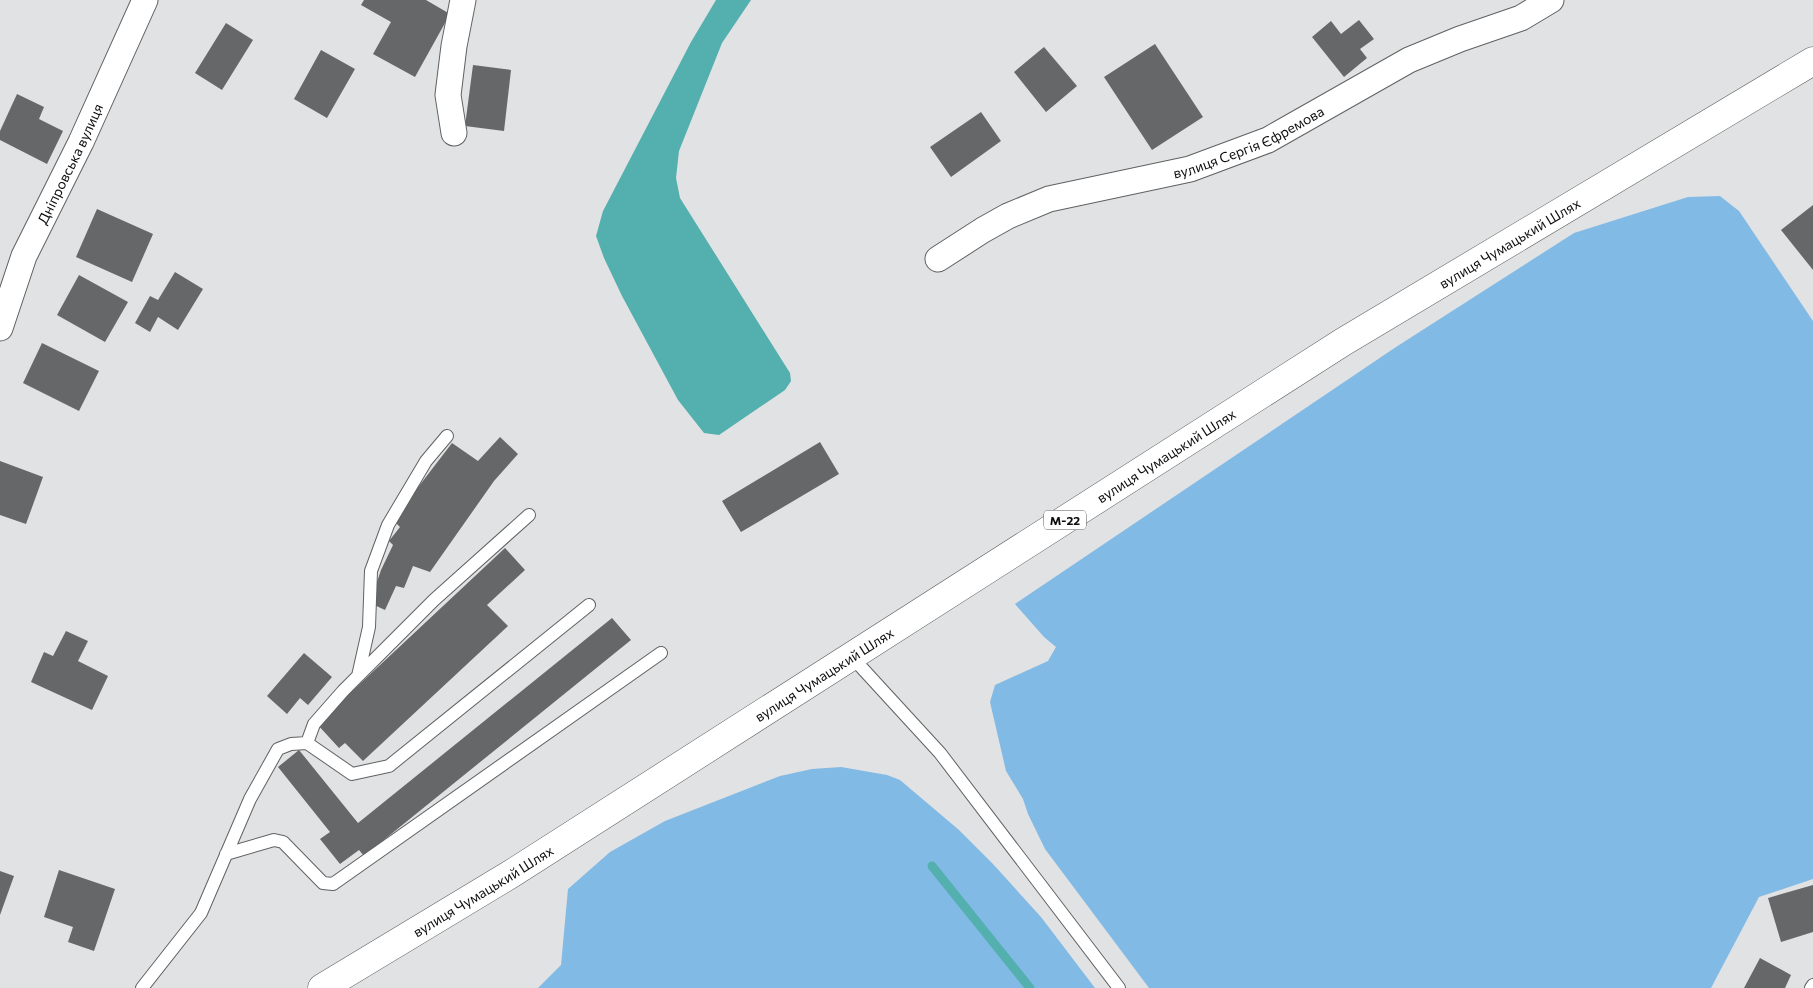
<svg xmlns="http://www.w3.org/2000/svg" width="1813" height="988" font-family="Commissioner,sans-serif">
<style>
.forest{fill:#82bae6}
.water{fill:#54afaf}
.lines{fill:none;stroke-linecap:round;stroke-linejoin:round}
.stream{stroke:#54afaf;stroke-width:9}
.building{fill:#666768}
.service-casing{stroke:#5f6162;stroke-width:14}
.minor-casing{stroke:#5f6162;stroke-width:27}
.trunk-casing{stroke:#5f6162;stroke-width:29}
.service{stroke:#fff;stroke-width:12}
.minor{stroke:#fff;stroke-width:25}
.trunk{stroke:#fff;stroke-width:28}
.labels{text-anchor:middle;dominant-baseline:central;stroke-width:4;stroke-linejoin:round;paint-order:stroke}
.shield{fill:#fff;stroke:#565656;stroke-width:1}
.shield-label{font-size:12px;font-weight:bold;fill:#0d0d0e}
.street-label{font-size:14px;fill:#0d0d0e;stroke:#fff}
</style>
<rect width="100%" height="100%" fill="#e1e2e3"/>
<path class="forest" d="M1720 196 1739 211 1813 321V879L1759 897 1711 988H1149L1045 849 1028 814 1023 799 1006 771 990 702 995 685 1048 661 1056 647 1044 637 1015 604 1396 347 1574 233 1688 197Z
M841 767 887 775 900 780 959 830 993 864 1041 917 1095 988H538L561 965 568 889 610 852 665 821 780 776 812 769Z"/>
<path class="water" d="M716 0H751L722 43 679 151 676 178 680 198 790 373 791 381 785 390 719 435 704 433 678 400 622 296 604 258 596 236 603 211 691 42Z"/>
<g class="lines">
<path class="stream" d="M932 866 1030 988"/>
</g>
<path class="building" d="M364 0H426L450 14 415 77 373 54 391 22 361 5Z
M1359 20 1374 39 1360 49 1367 58 1344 77 1312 37 1331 21 1341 34Z
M226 23 253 40 222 90 195 73Z
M1155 44 1203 117 1152 150 1104 77Z
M1044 47 1077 86 1046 112 1014 72Z
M321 50 355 69 327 118 294 99Z
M473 65 511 70 504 131 465 126Z
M17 94 44 107 39 119 63 131 47 164 0 140V131Z
M981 112 1001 141 951 177 930 147Z
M1813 205V270L1781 230Z
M97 209 153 234 132 282 76 257Z
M175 272 203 289 178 330 158 317 150 332 135 323 150 296 158 300Z
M79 275 128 302 105 342 57 315Z
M42 343 99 371 79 411 23 383Z
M500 437 518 454 494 481 430 572 413 566 404 588 396 586 385 610 370 603 381 570 393 545 389 541 400 527 393 520 452 443 478 461Z
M820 442 839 474 741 532 722 501Z
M0 461 43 477 26 524 0 515Z
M505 548 525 570 487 605 508 626 363 761 345 743 339 748 317 724Z
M612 618 631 640 364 856 359 850 340 864 320 839 330 832 278 767 299 750 358 823Z
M66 631 88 641 78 661 108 676 92 710 31 682 44 652 53 656Z
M304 653 332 677 308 705 300 698 287 714 267 696Z
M59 870 115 889 94 951 68 942 73 927 44 917Z
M0 871 14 876 0 915Z
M1813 885V932L1781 942 1768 898Z
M1760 958 1791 975 1785 988H1744Z"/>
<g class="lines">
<defs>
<path id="service" d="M851 656 940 753 1119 988
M358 676 369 627 371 571 388 525 426 461 447 436
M307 743 314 724 343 691 434 600 529 515
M226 854 274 840 283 842 323 883 333 884 661 653
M142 988 201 913 250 799 278 749 291 744 307 743 352 774 389 766 589 605
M1811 988 1813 985"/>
<g id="minor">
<path d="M454 133 448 95 454 46 463 0"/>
<path id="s1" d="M938 259 983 230 1008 216 1049 199 1190 169 1268 140 1409 60 1460 39 1521 18 1551 0"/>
<path id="s2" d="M0 328 24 256 81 142 145 0"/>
</g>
<g id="trunk">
<path id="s3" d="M322 988 511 874 1343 342 1813 61"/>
</g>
</defs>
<use href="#service" class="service-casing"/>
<use href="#minor" class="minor-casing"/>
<use href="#trunk" class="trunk-casing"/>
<use href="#service" class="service"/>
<use href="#minor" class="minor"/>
<use href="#trunk" class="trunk"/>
</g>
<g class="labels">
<rect class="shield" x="1044" y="510.5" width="42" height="19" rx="4"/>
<g class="shield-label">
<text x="1065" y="520">М-22</text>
</g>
<g class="street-label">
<text stroke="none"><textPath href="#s1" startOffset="335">вулиця Сергія Єфремова</textPath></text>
<text stroke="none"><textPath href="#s2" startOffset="179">Дніпровська вулиця</textPath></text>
<text stroke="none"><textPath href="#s3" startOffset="1402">вулиця Чумацький Шлях</textPath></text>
<text stroke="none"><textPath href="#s3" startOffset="998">вулиця Чумацький Шлях</textPath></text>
<text stroke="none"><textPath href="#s3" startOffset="592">вулиця Чумацький Шлях</textPath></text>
<text stroke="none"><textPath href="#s3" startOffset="188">вулиця Чумацький Шлях</textPath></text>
</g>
</g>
</svg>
